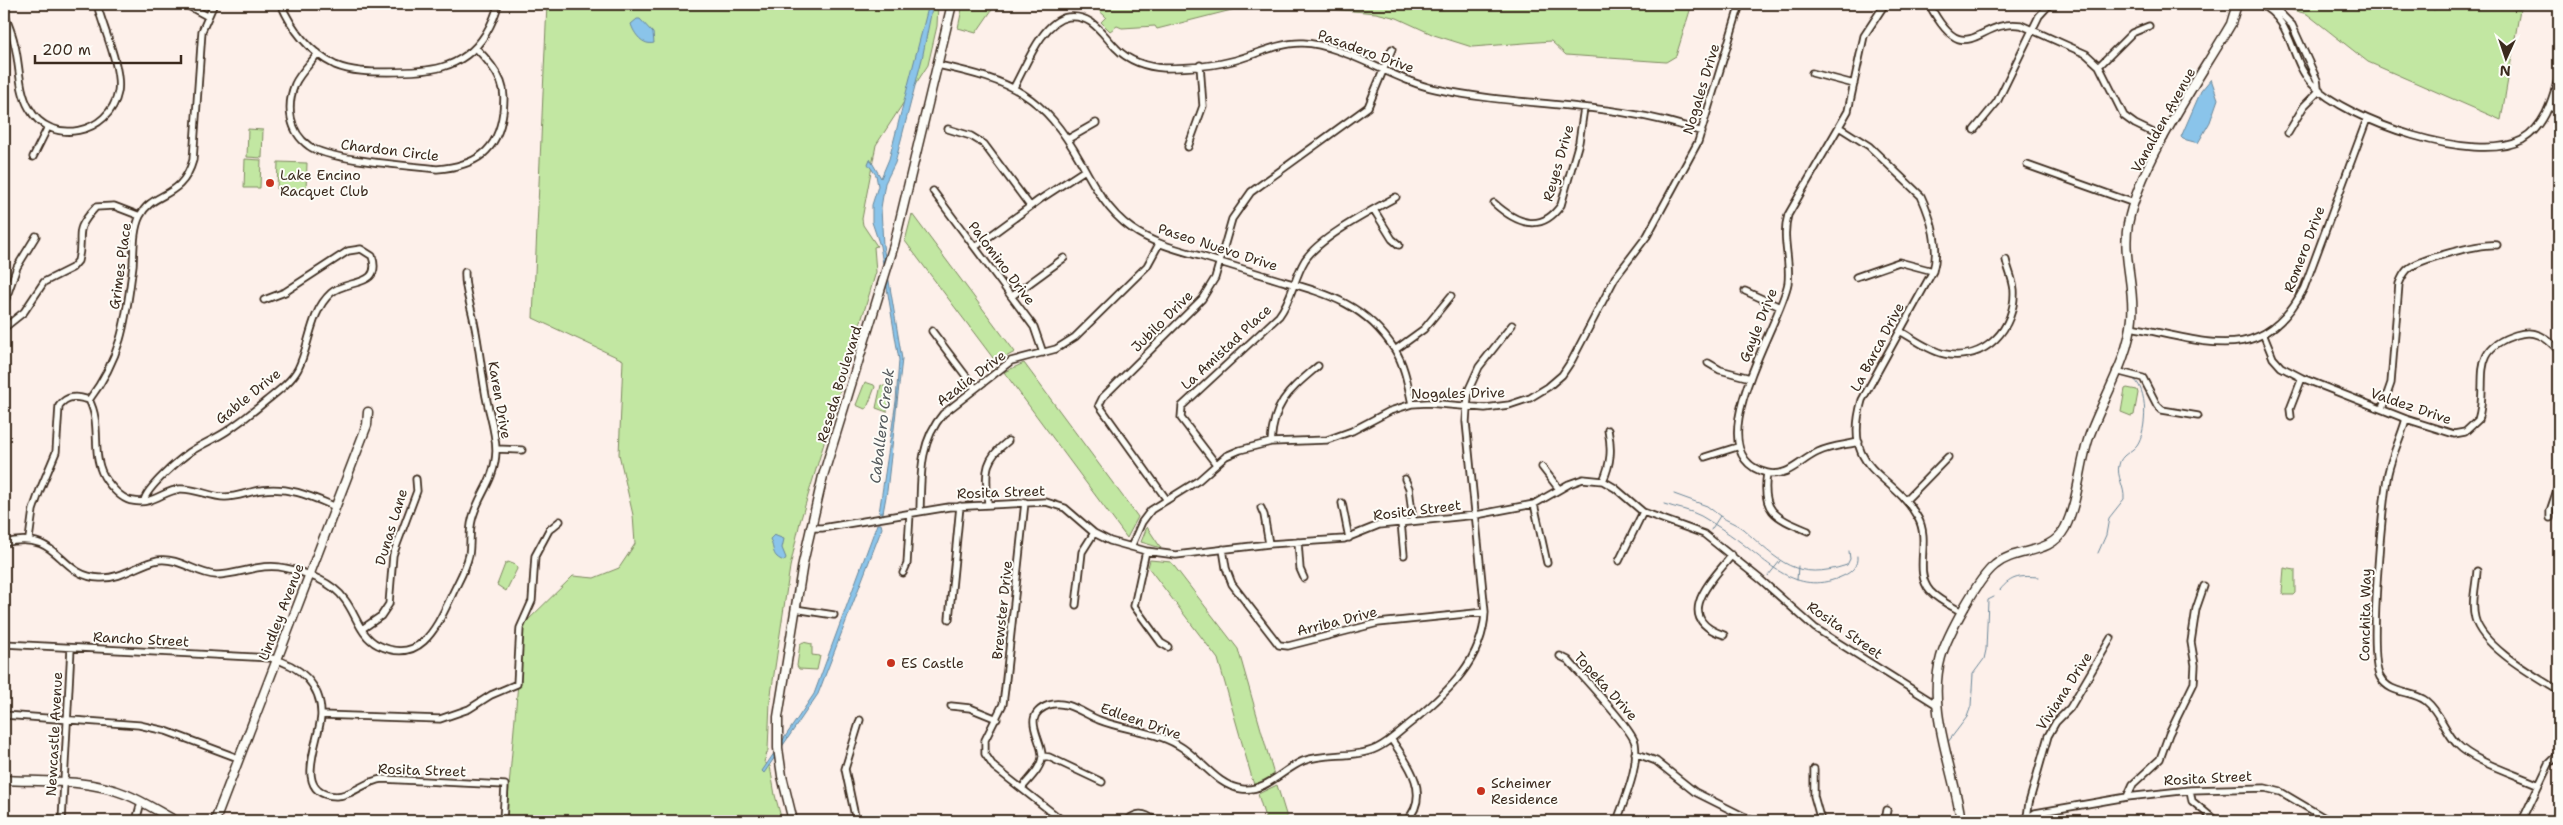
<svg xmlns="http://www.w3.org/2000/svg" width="2563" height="825" font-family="'Shantell Sans',sans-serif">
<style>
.green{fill:#c2e7a2;stroke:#7e8860}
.water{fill:#8ac4ea;stroke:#6a8698}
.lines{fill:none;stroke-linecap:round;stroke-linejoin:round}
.stream{stroke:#6a8698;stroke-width:1}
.street-casing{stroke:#3b2a1e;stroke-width:9}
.secondary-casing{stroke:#3b2a1e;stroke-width:11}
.street{stroke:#fdfcf7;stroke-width:5.5}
.secondary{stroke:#fdfcf7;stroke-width:8}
.poi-dot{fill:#c8321e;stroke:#fdfcf7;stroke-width:2}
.labels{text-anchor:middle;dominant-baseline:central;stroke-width:4;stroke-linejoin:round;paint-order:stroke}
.street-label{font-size:14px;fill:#3b2a1e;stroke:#fdfcf7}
.poi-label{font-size:14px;fill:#3b2a1e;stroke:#fdfcf7;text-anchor:start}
.water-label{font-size:15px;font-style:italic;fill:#53585b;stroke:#fdfcf7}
</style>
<rect width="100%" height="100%" fill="#fdf0ea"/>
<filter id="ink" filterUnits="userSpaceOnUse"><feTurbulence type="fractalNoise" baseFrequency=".02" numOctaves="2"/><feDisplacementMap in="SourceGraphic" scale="10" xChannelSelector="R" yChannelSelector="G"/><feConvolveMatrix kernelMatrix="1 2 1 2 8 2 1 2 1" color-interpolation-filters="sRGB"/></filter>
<g filter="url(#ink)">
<path class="green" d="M547 4H938L937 26 928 65 876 145 862 219 863 225 877 246 874 247 876 272 800 522 790 567 770 701 768 750 764 762 770 766 775 795 782 821H506L523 625 573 576 594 578 619 568 635 544 633 515 619 454 623 360 533 318Z
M963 4H996L976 33 958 28Z
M1092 4H1255L1157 29 1155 26 1122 28 1117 26 1110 31 1101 22 1106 17Z
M1275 4H1692L1676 56 1666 62 1566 55 1551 41 1472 47 1434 35 1397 18 1376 13Z
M2282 4H2428L2433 10C2469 3 2485 4 2520 9L2501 120 2368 62 2307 14 2289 9Z
M248 129 263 130 262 158 247 157Z
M245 159 261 160 260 188H244Z
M278 162 307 163 306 190 277 189Z
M912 214 1015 352 996 362 905 241Z
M1024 363 1138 517 1127 538 1004 372Z
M865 382 874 385 875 387 867 408 865 409 856 405Z
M881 385 892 389 887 412 876 408Z
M2127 388 2137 390 2138 393 2134 415 2131 416 2121 412 2125 389Z
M1147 527 1161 548 1141 542Z
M1150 560 1171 562 1238 649 1274 775 1254 785 1218 659 1148 567Z
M508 562 516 565 517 569 506 591 497 585 505 564Z
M2284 568 2295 570V593L2293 595H2284L2282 592Z
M803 642 812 644V655L820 656 817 670 799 669 797 666 800 644Z
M1277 785 1288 821H1266L1258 794Z"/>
<path class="water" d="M929 4H933L922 59 895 163 885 183 881 208 883 245 902 359 887 491 883 513H879L896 401 899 360 880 246 872 222V205L878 186 876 175 868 164 870 159 881 178 889 159Z
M637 19H640L653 33 654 43C643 46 634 34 631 24Z
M2211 79 2218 99 2210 122 2198 143 2183 139 2181 137 2201 91Z
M877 524H881L882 528 818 694 764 773 762 771 814 694Z
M774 535 784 539 782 548 786 558 784 561C771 556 775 550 770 539Z"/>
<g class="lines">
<path class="stream" d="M1674 494 1707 506 1720 516
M1664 504C1676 508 1690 510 1701 516 1713 523 1727 532 1739 541 1771 565 1799 597 1843 576 1852 572 1858 566 1857 556
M1711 530 1720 516C1727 521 1737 524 1743 529 1779 561 1796 582 1847 565L1850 559 1849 551
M2098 553 2106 535 2109 518 2124 499C2125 487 2116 476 2119 465 2121 454 2131 453 2137 445 2147 431 2149 387 2132 378
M1768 576 1780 561
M1797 580 1798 566
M2000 590C2012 575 2021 576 2039 577
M1948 742 1967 717 1971 706 1973 674 1984 659 1986 650 1988 600 1994 597"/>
<defs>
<path id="street" d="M185 4 207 16
M281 4C291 28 310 53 335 65 352 72 370 72 388 72 426 72 462 71 485 35 491 25 496 15 498 4
M1929 4C1966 74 1977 18 2021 25L2086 54 2099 66 2124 116 2135 124 2164 138
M2259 4C2294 20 2289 59 2312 84 2347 121 2475 165 2522 140 2545 127 2552 100 2559 76
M2271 4 2292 25 2317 80 2318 87
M4 13C7 22 12 32 14 42 20 63 18 89 29 108 50 147 110 134 118 92 122 68 103 28 97 4
M318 53C311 63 300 73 295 84 286 106 289 132 309 146 327 160 411 166 437 169 475 166 498 152 503 112 504 102 505 92 501 82 495 68 486 58 476 48
M938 65C1012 81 1043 94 1081 162 1094 186 1108 212 1131 228 1152 243 1175 249 1200 256 1226 264 1253 272 1279 280 1328 294 1366 304 1395 350 1405 366 1408 386 1412 404
M2099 66 2132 33 2149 26
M1812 73 1854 84
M1014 87C1026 66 1042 21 1068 17 1092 14 1101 33 1116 48 1128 61 1147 67 1164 68 1187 68 1214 66 1236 60 1257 54 1281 42 1303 43 1343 44 1395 81 1436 89 1523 108 1617 101 1702 132
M2550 107 2559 111
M1839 127 1869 146 1921 196C1931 218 1940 248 1933 271L1862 400C1841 474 1892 470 1918 518 1931 541 1913 571 1930 591 1938 600 1951 606 1962 612
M948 129 971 136 984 144 1030 206
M1974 130 1997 102 2039 16 2050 4
M2288 133 2304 106 2320 90
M1068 139 1096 123
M1188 147 1203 106 1200 65
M33 157 48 127
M2027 165 2134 203
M933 191 1034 327 1043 353
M1494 203C1516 223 1541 234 1561 205L1579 142 1584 108
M1374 210 1392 239 1399 245
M975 247 1039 200 1085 170
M1856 277 1899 262 1933 271
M1745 291 1780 307
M1012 296 1064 258
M4 304 17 267 36 236
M2131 327C2203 340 2263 369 2304 288L2367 119
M4 328 24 312 44 282 72 268 78 261C85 233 71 234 96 207L114 206 140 216
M932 331 975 388
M1900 331C1914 339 1930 351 1945 354 1985 362 2016 328 2014 290 2013 279 2008 270 2006 260
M2264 336 2273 358 2281 367 2302 378 2406 419 2454 434 2465 432 2478 420C2490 383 2466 350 2516 335 2536 329 2546 337 2559 351
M1395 350 1424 329 1451 296
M1708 363 1720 370 1750 378
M2116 371 2143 378 2157 405 2162 410 2198 416
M89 400C123 355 126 318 133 265 134 250 133 230 140 216 152 191 182 200 193 160L202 31 214 4
M2382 409 2391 383 2399 284C2401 279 2403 274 2407 270 2417 259 2482 243 2497 245
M2291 417 2290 409 2302 378
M2406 419C2401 437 2392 455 2388 473 2382 503 2368 655 2380 677 2390 695 2412 690 2426 701 2440 712 2445 732 2457 744 2474 762 2515 774 2539 785
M1271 442C1274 401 1289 391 1318 366
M1859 442C1846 445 1830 446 1818 452 1800 460 1788 478 1767 473 1693 455 1781 324 1788 283 1791 260 1781 238 1788 215L1848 111 1864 36 1885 4
M496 449 522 450
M1705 457 1737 447
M1216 464 1181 418 1182 406 1279 316C1292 299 1294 278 1305 260 1320 237 1371 211 1396 197
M1542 467 1559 489
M1767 473C1761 512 1775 517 1808 531
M1405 479 1409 488 1413 521
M1603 481C1611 463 1612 449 1608 430
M1167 500 1099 405 1103 397 1202 299 1215 278 1232 219 1251 192 1368 107 1392 49
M1906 500 1948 457
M144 501C146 488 179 460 190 452 202 444 215 439 227 431 240 422 253 412 266 401 277 392 291 382 298 369 310 345 310 312 331 293 346 279 383 288 372 256L361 249 348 251 285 292 264 300
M1025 502 1005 688 1003 704 985 740V754L994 767 1063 821
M1342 503 1349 538
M988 504C986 473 982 461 1008 441
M1534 504 1547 563
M1261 508 1264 515 1269 544
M920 511C921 476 919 442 943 414L1011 361 1056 349 1075 337 1147 266 1159 244
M2550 518V511L2559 484
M1401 522 1404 555
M810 528H822L949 507 1046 502 1065 508 1094 533 1110 541 1146 551 1176 555 1269 544 1344 539 1379 525 1476 515 1534 504 1569 484 1583 479 1603 481 1615 488 1643 512 1704 534 1760 579 1815 628 1937 705
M29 539 33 510 40 490 56 452 59 406C67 395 77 396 89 400 103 425 89 457 107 481 113 489 122 500 133 501 153 505 163 491 180 489 195 488 210 497 225 497 238 497 250 491 262 490 289 486 312 497 336 507
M1298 542 1300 569 1304 578
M4 543C61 529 57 576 100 578 122 579 138 564 158 560 179 557 196 574 216 575 240 575 261 562 285 568 305 572 333 582 345 600 356 614 360 636 378 645 421 666 437 626 452 595 458 582 466 569 469 555 471 543 469 531 472 520 478 494 495 482 496 451 496 430 488 411 485 391 481 368 479 345 474 322 471 305 464 289 465 272
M1131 547 1142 522 1151 510 1199 480 1226 456 1240 450 1271 442 1327 440 1352 431 1390 411 1412 404 1428 403 1485 408 1509 405 1530 398 1548 387 1562 375 1572 360 1615 278 1647 236 1698 142 1740 4
M1223 549 1226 568 1232 584 1279 645 1288 646 1378 623 1485 612
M1146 551 1134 606 1161 643 1168 647
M1619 561 1643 512
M2477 571C2476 586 2471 603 2475 618 2482 647 2535 676 2559 691
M903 573 907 564 910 513
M1076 605 1082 552 1094 533
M795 609 834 615
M949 619 960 506
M362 629 381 616 389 604 393 555 417 491 416 479
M1724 635C1671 618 1713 579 1732 555
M4 644 271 658C299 665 322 685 321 716 320 739 291 795 336 796 352 796 365 781 382 779L505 785 503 821
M1560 656 1568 660C1580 674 1632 729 1635 743 1639 768 1625 798 1617 821
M951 706 970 708 997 719
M4 715 139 725 166 731 238 758
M321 715 440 719 469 709 491 695 517 684 520 628 532 601 535 556 549 530 560 521
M1391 739C1408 763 1432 795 1406 821
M1635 753 1656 761 1695 792 1753 821
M1042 756 1049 757 1102 782
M1814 769V796L1821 821
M1022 788C1028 780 1041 769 1042 757 1043 739 1019 716 1049 705 1066 699 1084 714 1099 720 1124 730 1154 731 1178 745 1200 757 1216 786 1242 789 1266 792 1282 770 1303 761 1326 752 1354 759 1377 748 1390 742 1401 730 1413 721 1448 692 1483 660 1485 612L1466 422 1467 407 1469 389 1479 367 1512 325
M2190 790 2192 801 2216 821
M2127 797 2133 784 2160 759 2169 734 2194 683 2195 665 2191 642 2196 609 2204 586
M2027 817 2029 803 2048 736 2056 722 2070 708 2111 638
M62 821 71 648
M136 821 141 802
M856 821 845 769 860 720
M1125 821C1137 813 1143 811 1155 821
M1885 821 1887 810
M2023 821 2035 813 2127 797 2190 790 2265 788 2281 792 2330 821
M2522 821 2549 764 2559 754"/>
<path id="secondary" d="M4 780C44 782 87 779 125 794 143 801 159 812 176 821
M215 821 367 425 368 412
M793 821 782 776 778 748V717L803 563 823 476 894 245 952 4
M1961 821C1954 768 1926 711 1941 657 1947 636 1978 578 1995 565 2016 547 2050 556 2065 528 2079 499 2079 467 2089 437 2103 398 2129 359 2132 318 2135 287 2122 255 2128 224 2140 162 2199 79 2231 24L2237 4"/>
</defs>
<use href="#street" class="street-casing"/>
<use href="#secondary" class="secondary-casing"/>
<use href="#street" class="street"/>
<use href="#secondary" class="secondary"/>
</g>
</g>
<g class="poi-dot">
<circle cx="270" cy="183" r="5"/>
<circle cx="891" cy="663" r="5"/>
<circle cx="1481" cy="791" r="5"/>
</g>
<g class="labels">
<g class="street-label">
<text transform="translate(1366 51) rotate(20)">Pasadero Drive</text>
<text transform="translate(1701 89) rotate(-73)">Nogales Drive</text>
<text transform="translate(2163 120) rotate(-61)">Vanalden Avenue</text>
<text transform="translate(390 150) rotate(7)">Chardon Circle</text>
<text transform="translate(1558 163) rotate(-74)">Reyes Drive</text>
<text transform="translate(1218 247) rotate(18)">Paseo Nuevo Drive</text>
<text transform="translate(2304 249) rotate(-69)">Romero Drive</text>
<text transform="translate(1002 263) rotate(53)">Palomino Drive</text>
<text transform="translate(120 266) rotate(-82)">Grimes Place</text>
<text transform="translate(1162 321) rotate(-45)">Jubilo Drive</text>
<text transform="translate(1758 325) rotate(-68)">Gayle Drive</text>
<text transform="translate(1226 347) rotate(-43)">La Amistad Place</text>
<text transform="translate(1877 347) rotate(-62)">La Barca Drive</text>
<text transform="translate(971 378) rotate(-37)">Azalia Drive</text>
<text transform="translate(839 384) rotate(-73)">Reseda Boulevard</text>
<text transform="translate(1458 393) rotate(-1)">Nogales Drive</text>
<text transform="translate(248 396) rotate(-39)">Gable Drive</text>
<text transform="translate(500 400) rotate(80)">Karen Drive</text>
<text transform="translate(2411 406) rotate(19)">Valdez Drive</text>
<text transform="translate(1001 492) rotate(-2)">Rosita Street</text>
<text transform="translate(1417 510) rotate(-7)">Rosita Street</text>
<text transform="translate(391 527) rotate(-73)">Dunas Lane</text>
<text transform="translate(1002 610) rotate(-84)">Brewster Drive</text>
<text transform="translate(281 612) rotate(-69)">Lindley Avenue</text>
<text transform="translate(2365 615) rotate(-89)">Conchita Way</text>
<text transform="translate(1337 621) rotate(-14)">Arriba Drive</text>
<text transform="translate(1845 630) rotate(35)">Rosita Street</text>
<text transform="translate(141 639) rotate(3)">Rancho Street</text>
<text transform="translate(1606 686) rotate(48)">Topeka Drive</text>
<text transform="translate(2064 691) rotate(-57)">Viviana Drive</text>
<text transform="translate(1141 721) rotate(19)">Edleen Drive</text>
<text transform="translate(54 734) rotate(-87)">Newcastle Avenue</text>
<text transform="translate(422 770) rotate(2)">Rosita Street</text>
<text transform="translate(2208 778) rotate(-3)">Rosita Street</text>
</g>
<g class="poi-label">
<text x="280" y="175">Lake Encino<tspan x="280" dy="16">Racquet Club</tspan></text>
<text x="901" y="663">ES Castle</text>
<text x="1491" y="783">Scheimer<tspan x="1491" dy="16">Residence</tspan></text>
</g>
<g class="water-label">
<text transform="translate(882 426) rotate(-83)">Caballero Creek</text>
</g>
</g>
<rect width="2563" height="825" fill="none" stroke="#fdfcf7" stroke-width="20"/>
<rect x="10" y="10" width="2543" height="805" fill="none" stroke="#3b2a1e" stroke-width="2" filter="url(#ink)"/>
<g transform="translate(2506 58) rotate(183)" stroke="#fdfcf7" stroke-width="4" paint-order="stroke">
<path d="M0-4L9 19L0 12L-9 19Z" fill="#3b2a1e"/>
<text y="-8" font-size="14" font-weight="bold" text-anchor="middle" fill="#3b2a1e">N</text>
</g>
<path d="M35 55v8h146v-8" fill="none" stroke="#3b2a1e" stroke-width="2.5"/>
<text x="42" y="55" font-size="15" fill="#3b2a1e" stroke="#fdfcf7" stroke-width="4" paint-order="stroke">200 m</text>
</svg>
